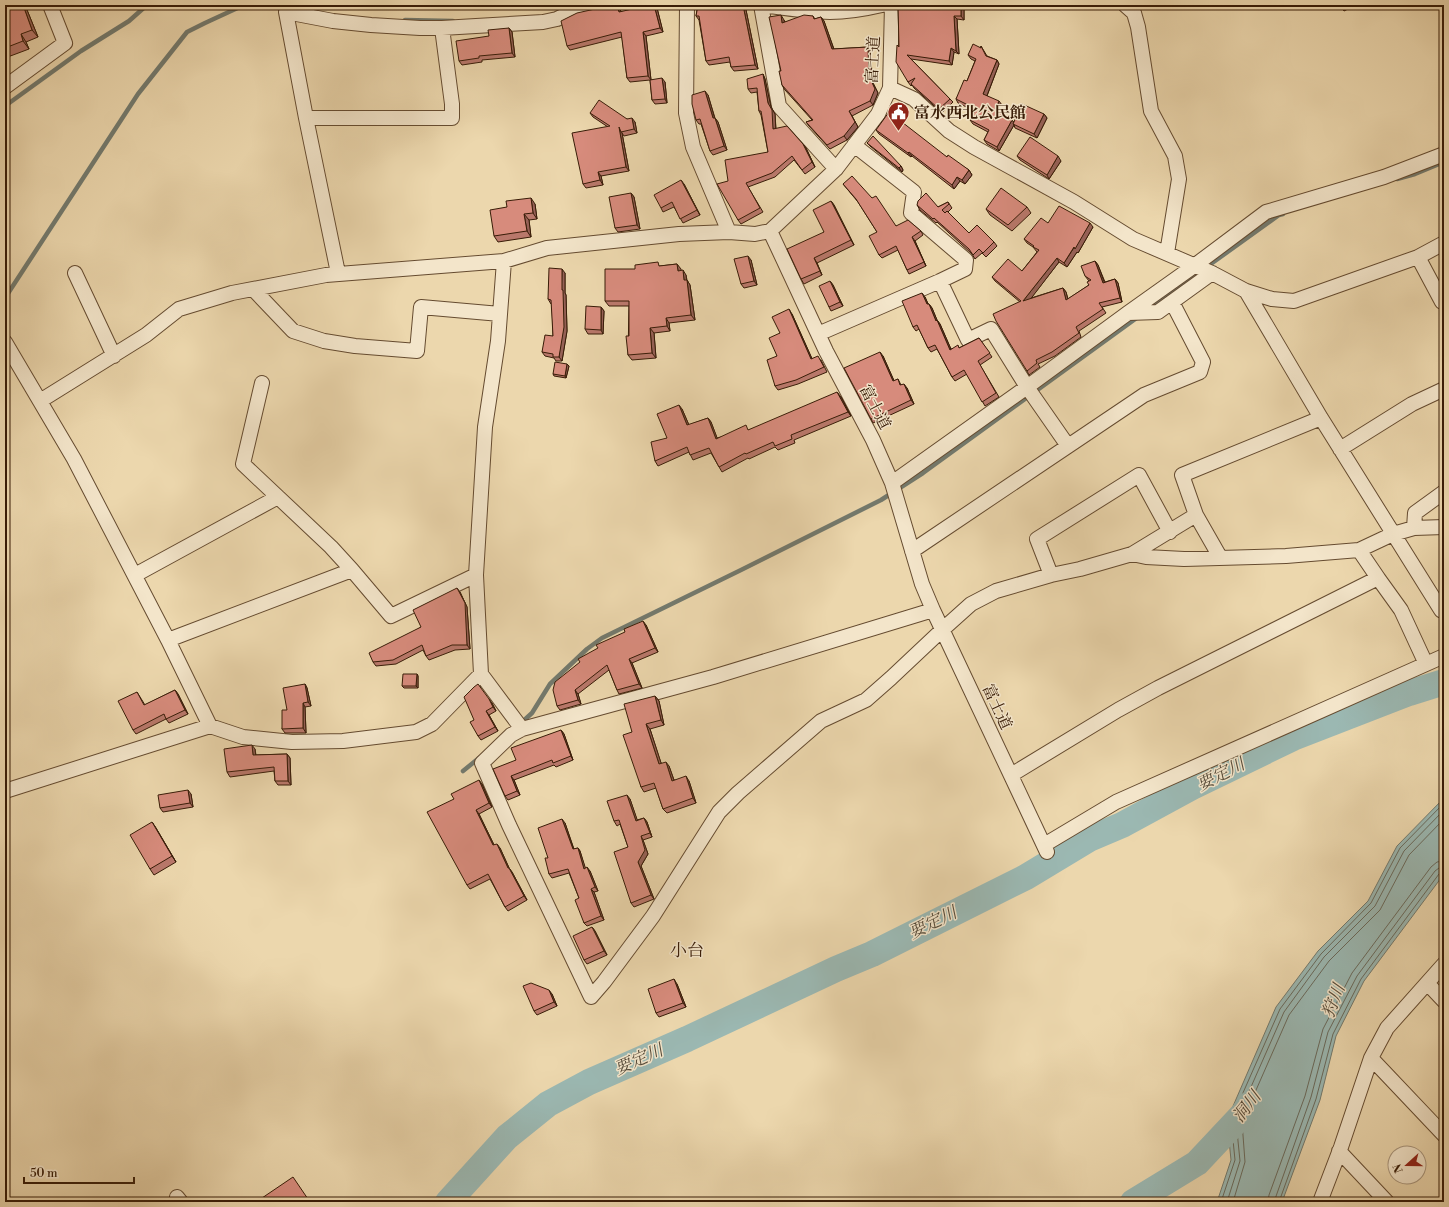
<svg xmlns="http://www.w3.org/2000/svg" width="1449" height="1207" font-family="'Libre Bodoni','Noto Serif JP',serif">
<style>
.water{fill:#9bb8b2;stroke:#737a6e}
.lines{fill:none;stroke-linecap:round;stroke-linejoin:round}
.shore{stroke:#6a6a5c;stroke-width:1}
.stream{stroke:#737a6e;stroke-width:4.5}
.river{stroke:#9bb8b2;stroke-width:26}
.minor-casing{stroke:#654b30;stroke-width:16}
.minor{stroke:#f3e5ca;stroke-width:14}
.wall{fill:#b9786b;stroke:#381c07}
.shaded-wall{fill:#966157;stroke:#381c07}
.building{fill:#d78b7c;stroke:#381c07}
.labels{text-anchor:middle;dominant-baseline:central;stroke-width:3;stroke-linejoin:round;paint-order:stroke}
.street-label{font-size:16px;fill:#381c07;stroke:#f3e5ca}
.poi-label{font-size:16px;font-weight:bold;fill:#381c07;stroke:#f3e5ca;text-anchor:start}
.water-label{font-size:17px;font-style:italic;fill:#564b3a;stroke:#f3e5ca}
.neighbourhood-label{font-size:17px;fill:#381c07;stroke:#f3e5ca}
</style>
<rect width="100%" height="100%" fill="#ecd7ad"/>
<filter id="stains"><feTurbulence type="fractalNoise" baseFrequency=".005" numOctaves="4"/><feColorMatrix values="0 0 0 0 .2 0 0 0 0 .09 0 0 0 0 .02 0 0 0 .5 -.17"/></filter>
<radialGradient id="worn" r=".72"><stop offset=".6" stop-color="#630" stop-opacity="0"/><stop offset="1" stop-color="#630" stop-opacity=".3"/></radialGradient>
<path class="water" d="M1444 798V874L1364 981 1336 1036 1320 1100 1282 1202H1217L1231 1160 1227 1120 1276 1007 1318 951 1368 901 1397 846Z"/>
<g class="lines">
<path class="shore" d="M1221 1202 1235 1160 1231 1120 1280 1009 1321 954 1371 903 1400 848 1444 803
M1227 1202 1240 1161 1236 1121 1284 1012 1324 957 1375 906 1404 851 1444 810
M1233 1202 1245 1162 1242 1122 1289 1015 1329 961 1380 910 1409 855 1444 819
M1268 1202 1269 1195 1305 1096 1323 1029 1352 973 1431 867 1437 862 1444 861
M1274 1202 1311 1097 1328 1032 1357 976 1435 871 1439 868 1444 867
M1279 1202 1316 1099 1333 1034 1361 979 1439 874 1444 872"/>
<path class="stream" d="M288 5 300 8
M405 20 453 21
M5 106 81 51 129 21 147 5
M1397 179 1415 174 1444 162
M5 298 138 94 187 32 205 23 244 5
M1148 309 1279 215 1283 214
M520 724 532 713 550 684 587 649 602 638 741 570 881 500 923 473 1138 317
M463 771 479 758"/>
<path class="river" d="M448 1202 507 1137 548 1104 589 1082 687 1039 836 969 872 954 1026 877 1089 839 1122 825 1192 787 1293 738 1409 693 1444 682
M1133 1202 1197 1163 1243 1114 1250 1104"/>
<defs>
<path id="minor" d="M687 5 686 113 693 147 729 232
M761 5 779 106 836 169
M762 5C784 8 807 12 830 12 847 12 865 9 882 5
M892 5 890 88 878 114 836 169 770 231 826 351 873 440 892 483 922 584 933 610 1047 852
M1125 5 1134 13 1138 27 1151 111 1175 156 1179 179 1167 253
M5 87 65 43 50 5
M890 88 914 99 949 131 974 147 1074 202 1133 239 1212 273 1246 291 1272 299 1294 301 1418 257 1444 243
M306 118H452V104L442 28
M854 145 914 192 911 213 966 260 965 269 940 281
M1418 257 1442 302 1444 301
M75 273 114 356
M338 273 306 118 286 12 333 21 371 25 420 28H442L543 22 557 19 585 5
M253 289 293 331 324 341 355 346 417 351 421 307 500 314
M1246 291 1321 418 1441 610 1444 609
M1128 313 1158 312 1212 273
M818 334 940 281 968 340 991 329 1027 387 1068 446
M5 342 74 459 168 640 210 726 5 791
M40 401 146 335 179 309 232 293 326 275 504 261 547 248 679 234 729 232 755 234 770 231
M1340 449 1412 404 1444 389
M892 483 1027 387 1128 313 1194 266 1266 212 1384 177 1444 154
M1414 528 1415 513 1444 492
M912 551 1144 395 1200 372 1203 362 1172 302
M1132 554 1196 515
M1220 557 1196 515 1182 475 1321 418
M352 570 391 616 476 575
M135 575 278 497
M1051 575 1037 539 1139 475 1170 532
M1378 578 1401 610 1426 664
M933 610 713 677 522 729 511 735 482 763 509 825 591 997 604 982 653 916 719 812 738 793 821 721 866 700 891 678 942 630 971 604 996 591 1051 575 1080 569 1132 554 1146 557 1184 559 1286 556 1359 550 1393 534 1414 528 1444 527
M168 640 352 570 331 547 243 464 262 383
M481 674 522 729
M210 726 243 737 292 742 343 741 416 732 432 724 481 674 476 575 485 427 498 341 504 261
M1011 775 1118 710 1158 688 1378 578 1359 550
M1044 845 1116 802 1444 656
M1427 983 1444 1001
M1371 1058 1444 1135
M1339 1151 1387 1202
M177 1197 181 1202
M1320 1202 1341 1147 1371 1058 1387 1028 1444 964"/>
</defs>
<use href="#minor" class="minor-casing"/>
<use href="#minor" class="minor"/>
</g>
<path class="wall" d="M5 5H25L38 37 26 42 29 49 5 58Z
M613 5H617L620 8 621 12 657 8 663 32 646 36 651 80 665 82 667 103 655 104 652 100 650 80 630 82 627 78 622 37 570 50 567 46Z
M698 5H745L758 69 734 71 731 67 730 62 709 65 706 61 699 20 696 16Z
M898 5H964V20L957 19 959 54 954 52 952 65 911 59 950 99 953 102 942 113 914 88 912 85 911 86 908 82 899 47Z
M1340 5H1356L1344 11Z
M813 16 815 19 821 17 824 21 834 49 868 47 871 52 872 81 878 93 873 105 852 116 858 127 847 140 830 149 809 126 806 122 812 120 785 90 782 85 781 71 784 20 785 22Z
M509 28 512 32 515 57 482 60V62L462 65 459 61 489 36Z
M981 46 987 56 997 60 999 64 987 96 1002 105 999 112 1013 122 1044 114 1047 118 1037 138 1015 128 1014 125 999 151 987 144 984 140 988 132 973 124 970 120 975 111 958 103 956 99 967 81 975 61 971 59 968 55 981 48Z
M763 74 765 79 771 107 775 114 776 129 803 144 806 148 815 167 805 174 794 160 775 177 748 187 763 212 741 224 738 220 728 181 768 152 761 115 759 111 757 92 751 93 748 89Z
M708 95 715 118 718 122 727 150 713 155 710 151 701 124H699L696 120Z
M590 113 627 119 635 122 637 133 624 136 622 133 629 171 601 176 603 185 586 188 583 184 608 127 593 117Z
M876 130 947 157 969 170 972 175 965 184 960 181 954 189 912 156 911 157 879 134Z
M5 133 9 141 5 143Z
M867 143 901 166 903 170 902 172 870 146Z
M1017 156 1061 161 1049 179 1020 160Z
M684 184 700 215 683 223 674 207 663 212 661 208Z
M843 184 896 226 921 231 923 235 915 241 926 266 909 274 907 270 898 250 882 258 879 255 877 232 858 202Z
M631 193 634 197 640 229 618 232 615 228Z
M831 201 834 205 854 245 817 263 822 275 804 284 801 279 824 232Z
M948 202 952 208 948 212 969 233 994 242 997 246 986 257 982 253 975 259 972 254 937 222 936 223 920 210 917 205 938 207Z
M535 204 537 219 529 220 531 237 498 242 494 236Z
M1027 207 1031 213 1012 231 990 215 986 209Z
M1048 223 1093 227 1078 253 1077 252 1067 267 1059 262 1031 298 1063 288 1066 292 1068 299 1089 285V281L1085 276 1095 261 1098 265 1105 282 1115 279 1118 283 1122 302 1102 307 1106 313 1079 331 1081 337 1055 356 1038 364 1040 367 1029 375 1027 371 1020 302 995 281 992 277 1022 271 1037 252 1033 247 1027 243 1024 239Z
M751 260 757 285 744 288 741 284Z
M677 264 681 271 686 275 687 280 690 285 695 320 669 323 670 331 654 333 656 358 632 360 628 355 629 306H609L605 301 635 269Z
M565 273V293L566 295 567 331 562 361H556L554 358 545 356 542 352 553 336 552 304H551L548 299Z
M830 281 833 285 843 306 831 311 829 307Z
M925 297 928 304H929L932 308 937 320 940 324 951 349 959 348 979 338 992 357 980 365 999 397 985 406 967 374 955 381 952 377 937 349 931 352 928 348 919 329 916 331 913 327Z
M601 307 604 311 603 334H588L585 329Z
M792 314 812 359 821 360 827 372 798 384 778 390 775 386 777 356 780 333Z
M883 356 894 381 898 379 901 385 907 388 914 404 873 423 871 419Z
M567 364 569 366 566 378 554 376 553 374Z
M841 397 851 416 794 440 795 443 778 450 775 447 749 459 748 458 722 472 711 453 693 460 689 452 658 466 655 461 682 409 689 425 708 418 711 422 717 438 749 430Z
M460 592 467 607 470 649 455 650 429 660 426 656 423 650 396 664 376 666 373 662 421 627Z
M646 625 658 652 632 663 642 688 619 694 617 690 609 670 578 694 581 704 560 710 557 706Z
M417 674 418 676V688H404L402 686Z
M305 684 307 688 311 706 305 707 306 733H285L282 729 287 710Z
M175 690 178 694 188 714 169 723 166 719 136 734 133 730 137 692 145 705Z
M655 696 659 701 664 725 650 729 661 763 669 766 674 780 689 781 696 803 667 813 663 809 656 788 644 792 641 787 632 732Z
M492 703 496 711 489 715 498 731 481 740 478 736 474 720Z
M561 730 564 734 573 760 556 767 554 765 514 780 520 795 508 800 505 796 516 760Z
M255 749 256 755 287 754 290 758 291 785H278L275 781 274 771 230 777 227 772Z
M482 784 492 807 479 814 494 845 500 848 509 868 512 872 527 900 508 911 505 907 490 879 470 889 467 885 454 799Z
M191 794 193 807 163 812 160 808Z
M630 799 637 820 644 818 647 822 652 837 643 840 648 854 641 866 654 899 634 907 631 903 628 847 620 824 617 826 614 821Z
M152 822 156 828 176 862 154 875 150 869Z
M565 823 574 849 578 848 580 851 585 868 590 871 598 891 594 892 604 920 587 926 584 923 579 898 569 873 552 878 549 874 548 858Z
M592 927 595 931 607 955 587 964 584 960Z
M677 984 686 1007 659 1017 656 1013Z
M552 994 557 1006 537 1015 534 1011Z"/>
<path class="shaded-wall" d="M23 5H25L38 37 32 30Z
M617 5 620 8 622 17 619 12Z
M654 5 657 8 663 32 660 28Z
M743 5H745L758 69 755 65Z
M961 5H964V20L961 16Z
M781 15 784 20 785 27 782 23Z
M954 16 957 19 959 54 956 51Z
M821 17 824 21 835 53 832 49Z
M509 28 512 32 515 57 512 53Z
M643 32 646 36 651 80 648 76Z
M21 34 26 42 29 49 23 41Z
M868 47 871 52 872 81 878 93 873 105 870 101Z
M951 48 954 52 952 65 949 61Z
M997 60 999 64 986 98 983 94Z
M763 74 765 79 771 107 775 114 776 133 773 129 768 103Z
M662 78 665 82 667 103 665 99Z
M705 91 708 95 716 123 713 118Z
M999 101 1002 105 998 114 995 110Z
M849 111 852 116 858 127 847 140 844 136Z
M1044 114 1047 118 1037 138 1034 134Z
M632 118 635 122 637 133 634 129Z
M715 118 718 122 727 150 724 146Z
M1012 120 1015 124H1013L1014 125 999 151 997 147Z
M619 127 622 133 629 171 626 167Z
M803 144 806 148 815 167 812 162Z
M909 152 912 156 911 157 908 153Z
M1058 156 1061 161 1049 179 1047 175Z
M901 166 903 170 902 172 899 168Z
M969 170 972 175 965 184 962 180Z
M598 172 601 176 603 185 600 180Z
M957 177 960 181 954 189 952 185Z
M681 180 684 184 700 215 697 210Z
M631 193 634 197 640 229 637 225Z
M531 198 535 204 537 219 533 213Z
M831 201 834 205 854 245 851 240Z
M524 214 529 220 531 237 527 231Z
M1090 223 1093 227 1078 253 1077 252 1067 267 1064 263Z
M912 237 915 241 926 266 924 262Z
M748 256 751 260 757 285 754 281Z
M814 258 817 263 822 275 820 271Z
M1057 258 1059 262 1026 305 1023 301Z
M1095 261 1098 265 1106 287 1103 283Z
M677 264 681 269 682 276 678 271Z
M562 269 565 273V293L566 295 567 331 562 361 559 357Z
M683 270 686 275 687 285 684 280Z
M1115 279 1118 283 1122 302 1120 298Z
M687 280 690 285 695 320 691 315Z
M830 281 833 285 843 306 840 302Z
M1063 288 1066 292 1069 304 1066 300Z
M922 293 925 297 930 308 927 304Z
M929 304 932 308 939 325 936 321Z
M601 307 604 311 603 334 601 330Z
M789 309 792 314 814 363 811 359Z
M666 318 669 323 670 331 667 326Z
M937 320 940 324 953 354 950 350Z
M650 328 654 333 656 358 652 353Z
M880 352 883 356 896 385 893 381Z
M567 364 569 366 566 378 565 376Z
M904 384 907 388 914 404 911 400Z
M837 392 841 397 851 416 848 412Z
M679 405 682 409 691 430 687 425Z
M708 418 711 422 719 443 716 439Z
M457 588 460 592 467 607 470 649 467 645Z
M643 621 646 625 658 652 655 648Z
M629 659 632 663 642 688 639 684Z
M417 674 418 676V688L416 686Z
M305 684 307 688 311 706 308 702Z
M175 690 178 694 188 714 185 710Z
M575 690 578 694 581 704 578 700Z
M655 696 659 701 664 725 661 720Z
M489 699 492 703 496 711 493 707Z
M303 703 305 707 306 733 303 728Z
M486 711 489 715 498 731 495 727Z
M646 724 650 729 663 769 659 764Z
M561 730 564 734 573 760 571 756Z
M252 745 255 749 256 759 253 755Z
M287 754 290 758 291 785 288 781Z
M666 762 669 766 676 786 672 781Z
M511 776 514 780 520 795 517 791Z
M686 776 689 781 696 803 693 798Z
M479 780 482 784 492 807 489 803Z
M188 790 191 794 193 807 190 803Z
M627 795 630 799 639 825 636 821Z
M476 810 479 814 496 849 493 845Z
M644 818 647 822 652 837 650 833Z
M562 819 565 823 575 853 573 849Z
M152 822 156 828 176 862 172 856Z
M641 836 643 840 648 854 641 866 654 899 651 895 638 862Z
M497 844 500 848 511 872 508 868Z
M578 848 580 851 587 873 584 869Z
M587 867 590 871 598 891 595 887Z
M509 868 512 872 527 900 524 896Z
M591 889 594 892 604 920 601 916Z
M592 927 595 931 607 955 604 951Z
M674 979 677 984 686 1007 683 1003Z
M549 990 552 994 557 1006 554 1002Z"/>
<path class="building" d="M5 5H23L32 30 21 34 23 41 5 48Z
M613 5H617L619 12 650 5H654L660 28 643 32 648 76 627 78 621 32 567 46 561 21 577 13Z
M698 5H743L755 65 731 67 729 57 706 61 699 16H696Z
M898 5H961V16H954L956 51 951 48 949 61 907 55 950 99 939 109 911 84 915 78 908 82 896 62 897 45 899 47Z
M781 15 782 23 804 15 813 16 814 19 821 17 832 49 868 47 869 76 875 89 870 101 849 111 855 122 844 136 827 145 806 122 813 120 782 85 779 71H781L769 17Z
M509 28 512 53 479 56V58L459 61 456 41 489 36 488 30Z
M973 44 981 48V46L986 56 997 60 983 94 999 101 995 110 1012 120 997 147 984 140 989 130 970 120 976 109 956 99 964 80 967 81 976 59 968 55Z
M763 74 768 103 772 110 773 129 787 126 803 144 812 162 802 170 792 156 772 173 746 183 760 208 738 220 717 184 728 181 725 160 768 152 761 111H759L757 88 748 89 747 79Z
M662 78 665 99 652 100 650 80Z
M705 91 713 118H715L724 146 710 151 700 119 696 120 692 104V95Z
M599 100 627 119 632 118 634 129 621 132 619 127 626 167 598 172 600 180 583 184 572 133 610 126 590 113Z
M1022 104 1044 114 1034 134 1013 124Z
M889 112 947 157 948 155 969 170 962 180 957 177 952 185 909 152 908 153 876 130Z
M873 136 901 166 899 168 867 143Z
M1030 137 1058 156 1047 175 1017 156Z
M852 176 872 198 876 196 896 226 908 220 921 231 912 237 924 262 907 270 896 246 879 255 869 236 877 232 856 199 843 184Z
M681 180 697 210 680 219 672 202 661 208 654 195Z
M1001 188 1027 207 1008 225 986 209Z
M631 193 637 225 615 228 609 197Z
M926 193 938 207 948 202 949 204 942 210 945 213 947 211 969 233 977 225 994 242 983 253 979 249 973 255 969 249 934 218 933 219 917 205 918 201Z
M531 198 533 213 524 214 527 231 494 236 490 210 507 207 506 201Z
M831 201 851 240 814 258 820 271 801 279 787 249 824 232 813 210Z
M1059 206 1090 223 1075 249 1074 247 1064 263 1057 258 1023 301 1063 288 1066 300 1089 285 1087 282 1091 280 1085 276 1081 266 1095 261 1103 283 1115 279 1120 298 1099 303 1103 309 1076 327 1079 333 1052 352 1036 360 1037 363 1027 371 996 321 993 314 1021 301 992 277 1008 259 1022 271 1039 250 1033 247 1034 246 1024 239 1041 218 1048 223Z
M748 256 754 281 741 284 734 259Z
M658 262 659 266 677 264 678 271 683 270 684 280H687L691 315 666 318 667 326 650 328 652 353 628 355 626 336H629V301H605V269H635V265Z
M549 268 562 269V290H563L564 327 559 357H553V354L542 352 545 335 553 336 551 300 548 299Z
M830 281 840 302 829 307 819 286Z
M922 293 927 304H929L936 321 937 320 950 350 958 345 959 348 979 338 990 353 978 361 996 393 982 402 964 370 952 377 935 345 928 348 917 325 913 327 902 301Z
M586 306 601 307V330L585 329Z
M789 309 811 359 818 356 824 367 796 380 775 386 767 360 777 356 769 338 780 333 772 317Z
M880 352 893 381 898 379 900 385 904 384 911 400 871 419 844 368Z
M555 362 567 364 565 376 553 374Z
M837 392 848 412 791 435 792 439 775 446 773 442 746 454 745 453 719 467 709 448 690 455 687 447 655 461 651 442 667 438 657 414 679 405 687 425 708 418 716 439 746 425 748 430Z
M457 588 465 603 467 645H452L426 656 422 645 393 660 373 662 369 653 421 627 413 610Z
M643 621 655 648 629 659 639 684 617 690 607 665 575 690 578 700 557 706 553 690 555 682 580 662 578 659 598 648 596 645 625 632 624 629Z
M403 674H417L416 686H402Z
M305 684 308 702 303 703V728L282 729V710H287L283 688Z
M478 684 489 699 493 707 486 711 495 727 478 736 470 722 474 720 464 697 474 687Z
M175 690 185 710 166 719 164 714 133 730 118 701 137 692 144 705Z
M655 696 661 720 646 724 659 764 666 762 672 781 686 776 693 798 663 809 654 783 641 787 623 735 632 732 624 704Z
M561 730 571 756 553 763 552 760 511 776 517 791 505 796 493 769 516 760 511 748Z
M252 745 253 755 287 754 288 781H275L274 767 227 772 224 749Z
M479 780 489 803 476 810 493 845 497 844 508 868H509L524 896 505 907 488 874 467 885 427 812 454 799 451 794Z
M188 790 190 803 160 808 158 795Z
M627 795 636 821 644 818 650 833 641 836 645 850 638 862 651 895 631 903 614 852 628 847 619 820 614 821 607 801Z
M562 819 573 849 578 848 584 869 587 867 595 887 591 889 601 916 584 923 575 900 579 898 568 869 549 874 545 858H548L538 828Z
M152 822 172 856 150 869 130 835Z
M592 927 604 951 584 960 573 936Z
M674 979 683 1003 656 1013 648 989Z
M531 983 549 990 554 1002 534 1011 523 986Z
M293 1177 310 1202H265L262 1198Z"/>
<defs>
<symbol id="civic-pin" viewBox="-11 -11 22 30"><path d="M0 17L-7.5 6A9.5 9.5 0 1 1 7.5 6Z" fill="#8f2418" stroke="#f3e5ca"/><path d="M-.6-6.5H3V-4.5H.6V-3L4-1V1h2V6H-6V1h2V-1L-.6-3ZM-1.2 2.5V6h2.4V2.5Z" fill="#fff"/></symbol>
</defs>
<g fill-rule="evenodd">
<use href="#civic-pin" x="886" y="100" width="25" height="34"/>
</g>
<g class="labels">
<g class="street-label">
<text transform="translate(873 60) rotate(-87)">富士道</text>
<text transform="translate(875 407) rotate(62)">富士道</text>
<text transform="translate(997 707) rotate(65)">富士道</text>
</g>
<g class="poi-label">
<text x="914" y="113">富水西北公民館</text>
</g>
<g class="water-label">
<text transform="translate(1221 775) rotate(-27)">要定川</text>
<text transform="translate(933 923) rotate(-26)">要定川</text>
<text transform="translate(1334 1001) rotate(-69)">狩川</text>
<text transform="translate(639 1060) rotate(-24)">要定川</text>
<text transform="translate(1247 1107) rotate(-52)">洞川</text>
</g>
<g class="neighbourhood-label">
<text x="687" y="951">小台</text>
</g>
</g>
<rect width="1449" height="1207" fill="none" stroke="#ecd7ad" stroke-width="20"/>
<rect x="6" y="6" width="1437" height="1195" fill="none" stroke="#381c07" stroke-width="2"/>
<rect x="10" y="10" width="1429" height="1187" fill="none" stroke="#381c07"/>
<g transform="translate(1407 1165) rotate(249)"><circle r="19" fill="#f3e5ca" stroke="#a8957c"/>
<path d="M0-3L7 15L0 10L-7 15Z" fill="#8f2418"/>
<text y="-6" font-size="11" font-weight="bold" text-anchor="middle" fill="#381c07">N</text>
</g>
<path d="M24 1177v6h110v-6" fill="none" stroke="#381c07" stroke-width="2"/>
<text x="30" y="1177" font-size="12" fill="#381c07" stroke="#f3e5ca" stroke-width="3" paint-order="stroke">50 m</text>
<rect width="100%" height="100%" filter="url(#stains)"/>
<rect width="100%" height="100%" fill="url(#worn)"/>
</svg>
